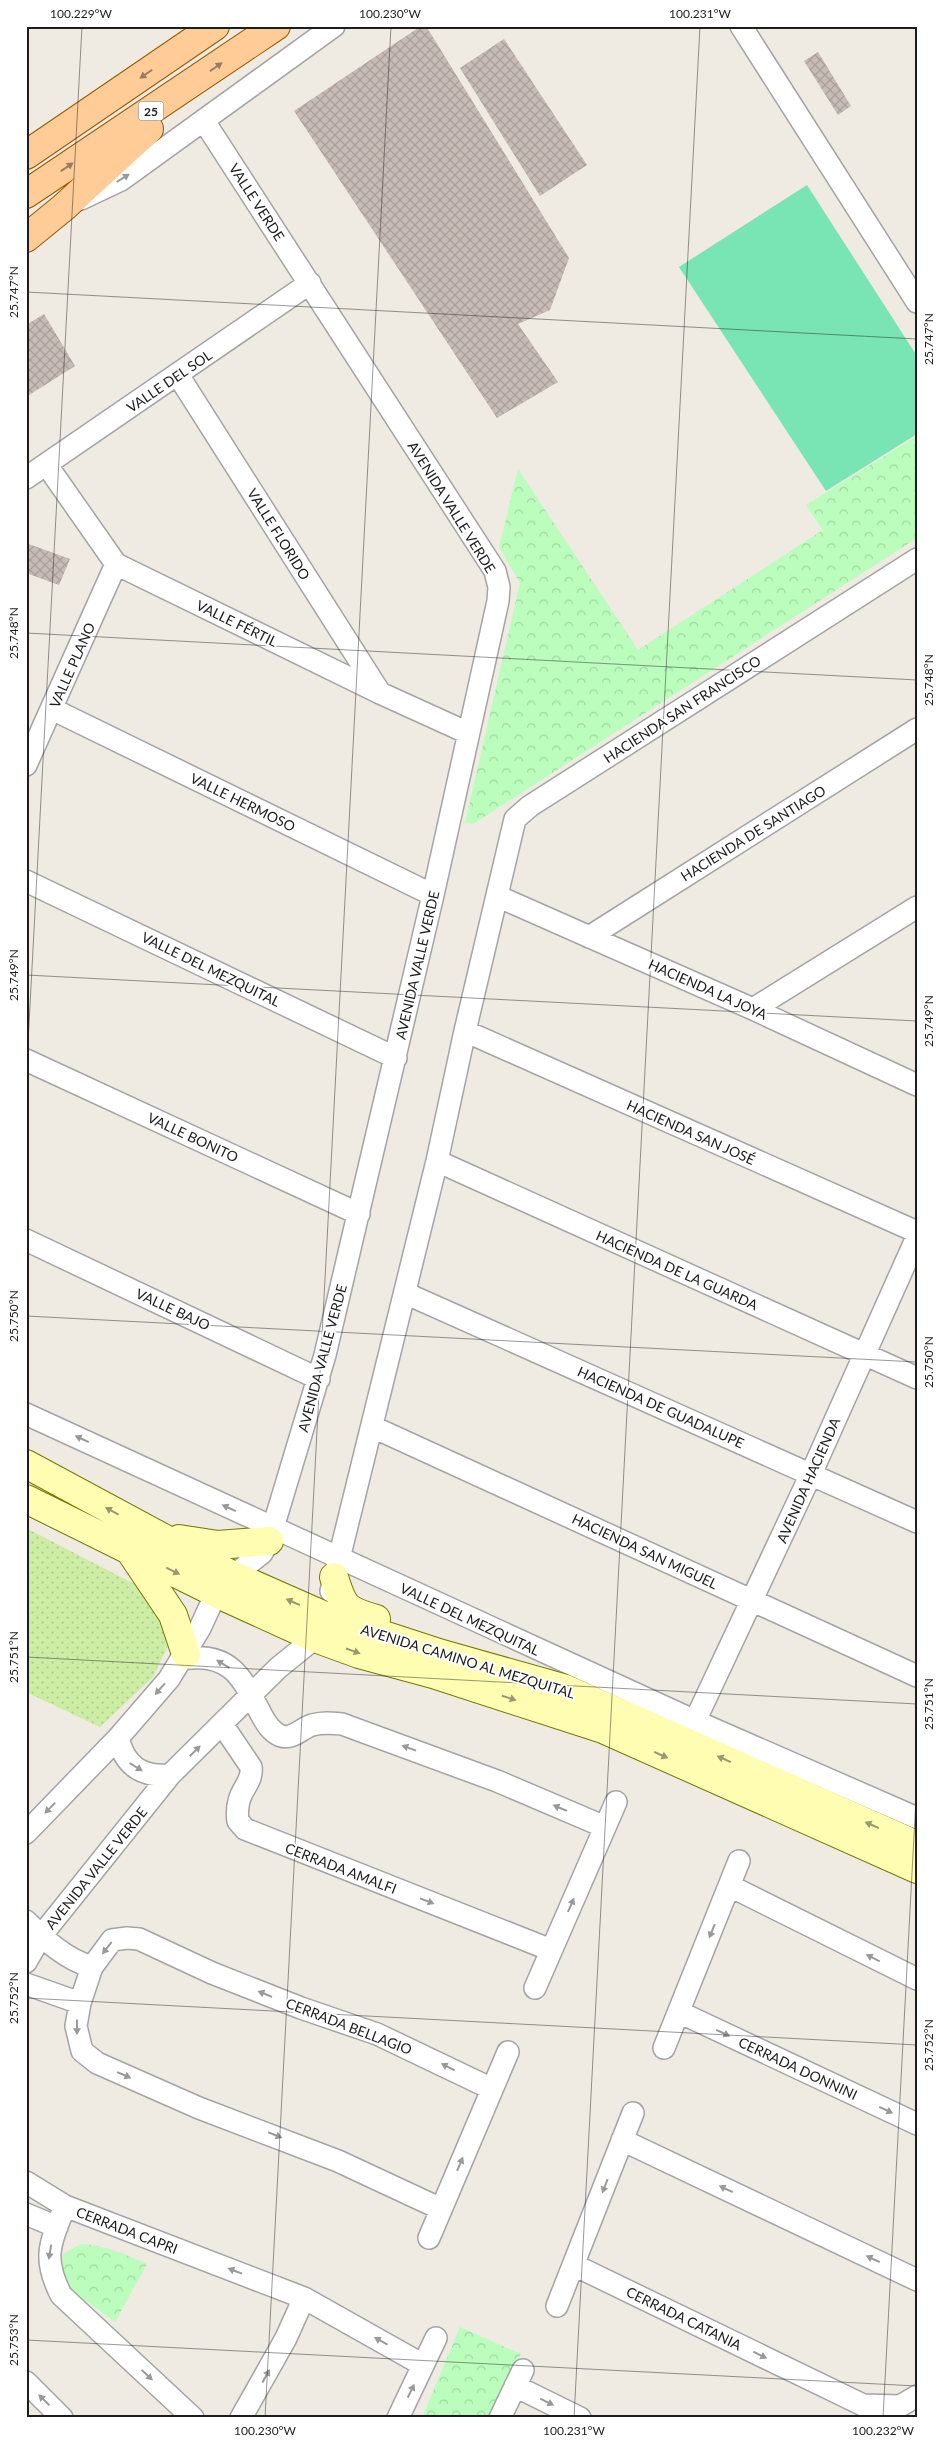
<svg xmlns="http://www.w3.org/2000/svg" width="943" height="2444" font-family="Lato,sans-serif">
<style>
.grass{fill:url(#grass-dots)}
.park{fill:url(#park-crowns)}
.pitch{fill:#79e4b4}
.building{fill:url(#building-cross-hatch)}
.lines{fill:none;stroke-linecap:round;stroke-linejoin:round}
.street-casing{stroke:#a4a4a4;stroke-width:24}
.secondary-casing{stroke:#727800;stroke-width:30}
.primary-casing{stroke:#965b00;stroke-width:30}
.street{stroke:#fff;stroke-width:21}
.secondary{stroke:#fefdb1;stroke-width:28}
.primary{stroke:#ffcb97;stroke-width:28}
.oneway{fill:#997d60}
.oneway2{fill:#999}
.oneway3{fill:#99986e}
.ticks{fill:none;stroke:#1d1d1d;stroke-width:1;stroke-opacity:0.45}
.labels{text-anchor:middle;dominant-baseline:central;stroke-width:4;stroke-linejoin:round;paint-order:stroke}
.shield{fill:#fff;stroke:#616161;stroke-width:1}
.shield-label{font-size:12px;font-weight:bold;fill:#1d1d1d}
.street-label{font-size:14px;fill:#1d1d1d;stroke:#fff}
.neatline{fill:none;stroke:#1d1d1d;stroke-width:2}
.ticks-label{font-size:12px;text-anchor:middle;fill:#1d1d1d}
</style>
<defs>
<pattern id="grass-dots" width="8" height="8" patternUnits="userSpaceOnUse" patternTransform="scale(1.25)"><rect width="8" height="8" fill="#cceda3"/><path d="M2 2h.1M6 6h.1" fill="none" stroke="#afcb8c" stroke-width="1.8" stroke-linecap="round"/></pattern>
<pattern id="park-crowns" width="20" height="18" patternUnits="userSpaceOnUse" patternTransform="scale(1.25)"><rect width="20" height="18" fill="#bafdbc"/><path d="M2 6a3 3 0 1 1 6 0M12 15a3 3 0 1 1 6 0" fill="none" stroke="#9fd8a1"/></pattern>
<pattern id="building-cross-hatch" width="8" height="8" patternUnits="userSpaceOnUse" patternTransform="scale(1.25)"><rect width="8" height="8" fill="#c7bbb5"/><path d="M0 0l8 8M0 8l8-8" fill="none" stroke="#aaa09b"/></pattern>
</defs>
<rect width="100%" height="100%" fill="#efeae2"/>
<path class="grass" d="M26 1528 148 1591 175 1631 153 1677 100 1727 26 1692Z"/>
<path class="park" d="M917 436V538L473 824 465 823 520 583 499 547 518 469 638 650 823 530 806 505Z
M81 2244C105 2245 125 2254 147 2264L115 2322 87 2301 66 2288 62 2270 63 2254Z
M460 2327 521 2354 488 2418H422Z"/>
<path class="pitch" d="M807 185 917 356V434L826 491 679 267Z"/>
<path class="building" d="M421 26H426L569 258 550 310 518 324 558 382 497 418 294 111Z
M504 39 587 165 540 196 460 68Z
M818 52 851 106 838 115 804 61Z
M44 314 75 366 26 397V325Z
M26 543 70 559 59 585 26 573Z"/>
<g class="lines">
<defs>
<path id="street" d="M741 26 917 302
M81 199 121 180 334 26
M178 375 380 693
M46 464 116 564 380 693 468 733
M26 478 310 283
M52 709 433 895
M26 765 116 564
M26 881 396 1058
M497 896 753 1009 917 1085
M589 937 917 729
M753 1009 917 907
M465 1031 917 1232
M26 1060 359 1214
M437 1161 917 1378
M26 1240 319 1379
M405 1293 917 1522
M26 1414 695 1721 917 1818
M373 1427 917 1676
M331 1591 437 1161 465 1031 515 819 530 806 917 559
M182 1659C230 1651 242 1677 261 1714 266 1723 271 1732 281 1736 292 1740 302 1728 312 1725 323 1722 332 1723 342 1724L497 1781 605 1827
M695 1721 811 1474 917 1237
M222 1724 251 1767C253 1781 242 1788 239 1801 237 1808 237 1814 238 1821L245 1829 551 1950
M118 1738C125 1766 141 1777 170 1775
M26 1833 118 1738 169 1679 200 1628 219 1587 262 1553 269 1541 325 1355 433 895 498 601 499 587 495 571 204 121
M730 1886 917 1979
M26 1921C45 1940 65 1959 92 1967
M26 1962 41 1936 170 1775 278 1668 315 1638 320 1627
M26 1984 80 2003
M535 1988 616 1802
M679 2012 917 2124
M664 2048 739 1861
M622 2140 917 2280
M26 2182 65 2206 304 2298 423 2365
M65 2206C50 2244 42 2257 61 2295L193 2418
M441 2209 338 2161 199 2108 97 2063 82 2051 76 2026 80 2003 92 1967 112 1940 127 1938 139 1939 212 1973 301 2008 377 2034 492 2089
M26 2214 57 2227
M429 2238 508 2052
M574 2265 863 2405 900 2406 917 2396
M557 2306 633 2113
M26 2382 62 2418
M515 2386 580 2418
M241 2418 286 2338 304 2298
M398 2418 436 2338
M500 2418 523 2370"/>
<path id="secondary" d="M26 1464 232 1575 325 1616 442 1654 566 1689 917 1845
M26 1499 216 1593 315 1638 359 1654 433 1674 603 1729 917 1869
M179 1539 218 1545 269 1541
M130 1551 173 1615 186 1654
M334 1577C343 1607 345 1610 376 1619"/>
<path id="primary" d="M26 155 215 26
M26 194 276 26
M26 238 64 207 149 129"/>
</defs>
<use href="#street" class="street-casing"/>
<use href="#secondary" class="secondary-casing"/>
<use href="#primary" class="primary-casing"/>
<use href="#street" class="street"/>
<use href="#secondary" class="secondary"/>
<use href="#primary" class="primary"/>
</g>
<defs><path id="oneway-solid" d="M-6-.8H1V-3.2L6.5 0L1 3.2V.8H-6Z" transform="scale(1.25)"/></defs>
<g class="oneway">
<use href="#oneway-solid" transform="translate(216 67) rotate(-35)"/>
<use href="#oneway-solid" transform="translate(146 74) rotate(145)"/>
<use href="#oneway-solid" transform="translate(67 167) rotate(-34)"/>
</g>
<g class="oneway2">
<use href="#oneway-solid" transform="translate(123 178) rotate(-32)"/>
<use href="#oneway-solid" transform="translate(82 1439) rotate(-155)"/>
<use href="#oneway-solid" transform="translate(229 1508) rotate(-155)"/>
<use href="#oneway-solid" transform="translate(223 1664) rotate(-149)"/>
<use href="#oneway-solid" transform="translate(160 1689) rotate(131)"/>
<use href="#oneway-solid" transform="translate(409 1748) rotate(-160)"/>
<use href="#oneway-solid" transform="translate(195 1751) rotate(-45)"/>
<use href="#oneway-solid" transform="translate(136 1767) rotate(32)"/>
<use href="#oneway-solid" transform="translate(50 1808) rotate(134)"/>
<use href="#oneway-solid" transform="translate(560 1808) rotate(-157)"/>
<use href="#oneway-solid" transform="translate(427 1901) rotate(21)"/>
<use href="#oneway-solid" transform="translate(571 1905) rotate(-66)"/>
<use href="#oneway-solid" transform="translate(712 1931) rotate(112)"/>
<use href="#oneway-solid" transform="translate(107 1948) rotate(128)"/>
<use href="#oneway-solid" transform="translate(873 1958) rotate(-153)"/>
<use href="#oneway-solid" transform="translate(265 1994) rotate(-158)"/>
<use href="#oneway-solid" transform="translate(77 2027) rotate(90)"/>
<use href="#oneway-solid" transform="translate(723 2033) rotate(25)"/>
<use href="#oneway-solid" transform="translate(448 2067) rotate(-153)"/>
<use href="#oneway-solid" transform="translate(124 2075) rotate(23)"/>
<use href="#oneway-solid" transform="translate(886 2110) rotate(25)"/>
<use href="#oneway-solid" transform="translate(275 2135) rotate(22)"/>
<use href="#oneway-solid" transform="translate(460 2164) rotate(-67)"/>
<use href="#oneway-solid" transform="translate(605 2186) rotate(111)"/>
<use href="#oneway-solid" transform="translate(726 2189) rotate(-155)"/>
<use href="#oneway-solid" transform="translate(50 2252) rotate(99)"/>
<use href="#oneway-solid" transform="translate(873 2259) rotate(-155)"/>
<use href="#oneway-solid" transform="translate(235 2271) rotate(-159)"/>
<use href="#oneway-solid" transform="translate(381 2341) rotate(-151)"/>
<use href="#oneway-solid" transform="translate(760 2355) rotate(26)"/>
<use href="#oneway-solid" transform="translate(147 2375) rotate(43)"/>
<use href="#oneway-solid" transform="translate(266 2376) rotate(-61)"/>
<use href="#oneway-solid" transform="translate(411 2391) rotate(-64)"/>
<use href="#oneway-solid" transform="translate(44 2400) rotate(-135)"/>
<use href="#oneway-solid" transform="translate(547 2402) rotate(26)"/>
</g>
<g class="oneway3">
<use href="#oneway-solid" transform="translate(112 1511) rotate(-151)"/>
<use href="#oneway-solid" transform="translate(173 1571) rotate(26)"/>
<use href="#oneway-solid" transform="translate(293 1602) rotate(-156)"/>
<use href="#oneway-solid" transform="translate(353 1651) rotate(19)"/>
<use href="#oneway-solid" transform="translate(509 1698) rotate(18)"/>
<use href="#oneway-solid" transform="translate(661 1755) rotate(24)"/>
<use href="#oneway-solid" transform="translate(724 1759) rotate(-156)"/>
<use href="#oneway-solid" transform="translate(872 1825) rotate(-156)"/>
</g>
<path class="ticks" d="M26 292 917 339M26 633 917 680M26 975 917 1021M26 1081 82 26M26 1316 917 1362M26 1657 917 1704M26 1998 917 2045M26 2340 917 2386M265 2418 391 26M574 2418 700 26M883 2418 917 1779"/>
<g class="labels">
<rect class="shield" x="138.5" y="101.5" width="25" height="19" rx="4"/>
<g class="shield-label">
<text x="151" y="111">25</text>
</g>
<g class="street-label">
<text transform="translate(257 202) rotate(57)">VALLE VERDE</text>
<text transform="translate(169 381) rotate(-34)">VALLE DEL SOL</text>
<text transform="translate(452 507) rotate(58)">AVENIDA VALLE VERDE</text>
<text transform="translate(279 534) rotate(58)">VALLE FLORIDO</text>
<text transform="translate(237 623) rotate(26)">VALLE FÉRTIL</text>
<text transform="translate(72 665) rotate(-66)">VALLE PLANO</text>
<text transform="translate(682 709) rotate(-33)">HACIENDA SAN FRANCISCO</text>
<text transform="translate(243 802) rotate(26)">VALLE HERMOSO</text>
<text transform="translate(753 833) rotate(-32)">HACIENDA DE SANTIAGO</text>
<text transform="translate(417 965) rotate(-77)">AVENIDA VALLE VERDE</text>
<text transform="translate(211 969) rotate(26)">VALLE DEL MEZQUITAL</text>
<text transform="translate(708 989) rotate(24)">HACIENDA LA JOYA</text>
<text transform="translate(691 1132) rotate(24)">HACIENDA SAN JOSÉ</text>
<text transform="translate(193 1137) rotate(25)">VALLE BONITO</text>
<text transform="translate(677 1270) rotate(24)">HACIENDA DE LA GUARDA</text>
<text transform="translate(173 1309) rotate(25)">VALLE BAJO</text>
<text transform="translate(322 1358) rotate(-75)">AVENIDA VALLE VERDE</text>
<text transform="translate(661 1407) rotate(24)">HACIENDA DE GUADALUPE</text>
<text transform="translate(808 1480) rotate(-66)">AVENIDA HACIENDA</text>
<text transform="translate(645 1551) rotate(25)">HACIENDA SAN MIGUEL</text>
<text transform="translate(470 1619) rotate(25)">VALLE DEL MEZQUITAL</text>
<text transform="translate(468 1661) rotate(17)">AVENIDA CAMINO AL MEZQUITAL</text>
<text transform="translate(96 1868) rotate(-51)">AVENIDA VALLE VERDE</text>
<text transform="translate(341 1868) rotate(21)">CERRADA AMALFI</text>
<text transform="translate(349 2026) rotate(21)">CERRADA BELLAGIO</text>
<text transform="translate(798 2068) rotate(25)">CERRADA DONNINI</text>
<text transform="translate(127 2230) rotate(21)">CERRADA CAPRI</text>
<text transform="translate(684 2318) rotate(26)">CERRADA CATANIA</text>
</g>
</g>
<rect width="943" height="2444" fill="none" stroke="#ffffff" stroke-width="55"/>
<rect x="28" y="28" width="888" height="2388" class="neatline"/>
<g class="ticks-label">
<text x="81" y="18">100.229°W</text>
<text x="390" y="18">100.230°W</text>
<text x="700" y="18">100.231°W</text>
<text transform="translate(14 292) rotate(-90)" y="4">25.747°N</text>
<text transform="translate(929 339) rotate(-90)" y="4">25.747°N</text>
<text transform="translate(14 633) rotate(-90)" y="4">25.748°N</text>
<text transform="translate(929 680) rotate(-90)" y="4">25.748°N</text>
<text transform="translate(14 975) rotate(-90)" y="4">25.749°N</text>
<text transform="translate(929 1021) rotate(-90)" y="4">25.749°N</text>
<text transform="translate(14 1316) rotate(-90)" y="4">25.750°N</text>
<text transform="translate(929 1362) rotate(-90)" y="4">25.750°N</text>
<text transform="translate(14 1657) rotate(-90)" y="4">25.751°N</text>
<text transform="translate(929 1704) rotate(-90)" y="4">25.751°N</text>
<text transform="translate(14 1998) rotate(-90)" y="4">25.752°N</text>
<text transform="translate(929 2045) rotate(-90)" y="4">25.752°N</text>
<text transform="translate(14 2340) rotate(-90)" y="4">25.753°N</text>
<text x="265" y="2435">100.230°W</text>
<text x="574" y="2435">100.231°W</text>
<text x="883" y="2435">100.232°W</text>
</g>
</svg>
